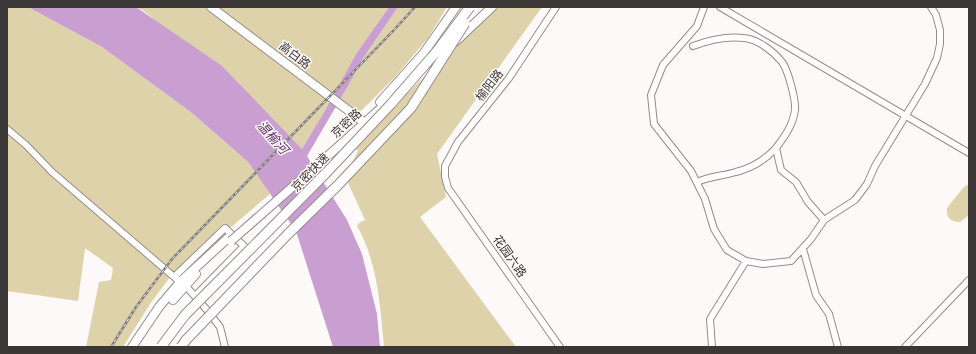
<svg xmlns="http://www.w3.org/2000/svg" width="976" height="354" font-family="'Noto Serif','Noto Sans SC',serif">
<style>
.green{fill:#ddd2aa}
.water{fill:#c89fd0}
.lines{fill:none;stroke-linecap:round;stroke-linejoin:round}
.minor-casing{stroke:#968c8a;stroke-width:8}
.major-casing{stroke:#968c8a;stroke-width:10}
.minor{stroke:#fff;stroke-width:6}
.major{stroke:#fff;stroke-width:8}
.rail-casing{stroke:#827e7d;stroke-width:2.5}
.rail{stroke:#fef9f9;stroke-width:1;stroke-dasharray:3;stroke-linecap:butt}
.major-bridge-casing{stroke:#968c8a;stroke-width:10;stroke-linecap:butt}
.highway-bridge-casing{stroke:#968c8a;stroke-width:11;stroke-linecap:butt}
.major-bridge{stroke:#fff;stroke-width:8}
.highway-bridge{stroke:#fff;stroke-width:9}
.labels{text-anchor:middle;dominant-baseline:central;stroke-width:3;stroke-linejoin:round;paint-order:stroke}
.street-label{font-size:12px;fill:#3b3736;stroke:#fef9f9}
.water-label{font-size:13px;font-style:italic;fill:#5b2964;stroke:#fef9f9}
</style>
<rect width="100%" height="100%" fill="#fef9f9"/>
<path class="green" d="M7 7H28L102 47 192 113 248 162 270 194 230 228 224 223 174 272 152 301 123 347H86L99 282 111 280 113 268 85 248 78 301 7 291Z
M136 7H389L356 54 324 112 302 149 264 111 144 11Z
M398 7H447L428 38 395 77 359 113 340 100 362 60Z
M495 7H542L437 154 446 197 420 217 516 347H384C380 306 378 263 357 226L360 222 365 220 345 176 358 151 354 146C400 99 449 54 495 7Z
M969 184V215L960 222C950 222 946 217 947 208L963 188Z"/>
<path class="water" d="M28 7H136L222 66 302 149 324 112 356 54 389 7H398L362 60 348 86 307 156 347 220 362 254 377 314 380 347H333L296 231 248 162 192 113 102 47Z"/>
<g class="lines">
<defs>
<path id="minor" d="M556 7 509 78 458 142 445 166V177L448 188 560 347
M704 7 697 26 663 65 651 95 654 124 691 171 705 199 714 229 727 250 746 261 763 264 791 261 811 239 824 220 855 200 867 184 875 166 925 84 937 58 940 44V30L936 15 931 7
M720 7 969 153
M693 46C709 40 727 36 744 38 758 39 774 52 782 62 788 70 796 100 795 110 793 125 785 136 776 148L781 170 796 182 808 202 824 220
M7 129 26 145 52 172 180 282
M697 182C710 176 723 176 736 172 752 168 765 160 776 148
M803 249 816 295 829 314 838 347
M174 277 225 228 244 246 195 296
M185 285 207 310 220 327 225 347
M712 347 710 319 746 261
M905 347 969 280"/>
<path id="major" d="M211 7 365 123
M455 42 492 7
M380 102 423 54 456 7
M330 154 390 100
M173 300 196 274
M132 347 159 307 180 282 228 238"/>
</defs>
<use href="#minor" class="minor-casing"/>
<use href="#major" class="major-casing"/>
<use href="#minor" class="minor"/>
<use href="#major" class="major"/>
<defs>
<path id="rail" d="M111 347 136 307 172 259 393 31 415 7"/>
</defs>
<use href="#rail" class="rail-casing"/>
<use href="#rail" class="rail"/>
<defs>
<path id="major-bridge" d="M231 241 330 154"/>
<path id="highway-bridge" d="M161 347 185 315 327 172 391 104 437 51 470 7
M181 347 186 340 287 235 338 185 411 108 465 23"/>
</defs>
<use href="#major-bridge" class="major-bridge-casing"/>
<use href="#highway-bridge" class="highway-bridge-casing"/>
<use href="#major-bridge" class="major-bridge"/>
<use href="#highway-bridge" class="highway-bridge"/>
</g>
<g class="labels">
<g class="street-label">
<text transform="translate(295 55) rotate(37)">高白路</text>
<text transform="translate(489 85) rotate(-52)">榆阳路</text>
<text transform="translate(346 123) rotate(-42)">京密路</text>
<text transform="translate(310 172) rotate(-46)">京密快速</text>
<text transform="translate(510 256) rotate(55)">花园六路</text>
</g>
<g class="water-label">
<text transform="translate(273 137) rotate(48)">温榆河</text>
</g>
</g>
<rect width="976" height="354" fill="none" stroke="#3b3736" stroke-width="16"/>
</svg>
